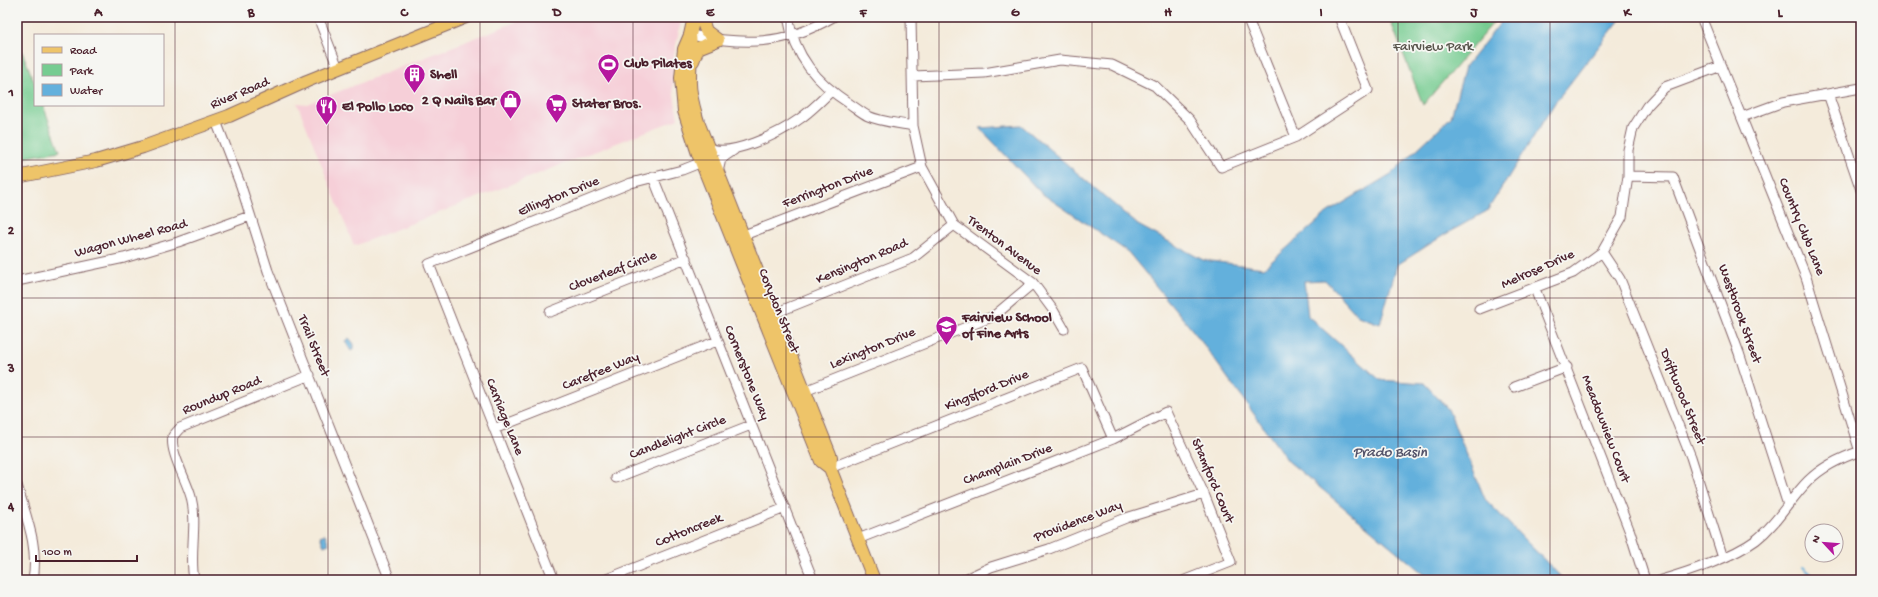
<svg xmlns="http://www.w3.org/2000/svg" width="1878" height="597" font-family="'Gochi Hand',sans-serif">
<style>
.built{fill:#f6cfd8}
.green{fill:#76cc91;stroke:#60765e}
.water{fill:#63b0dc;stroke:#566884}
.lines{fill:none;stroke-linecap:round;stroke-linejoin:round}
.stream{stroke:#63b0dc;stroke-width:2}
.minor-casing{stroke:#866669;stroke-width:11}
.major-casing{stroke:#866669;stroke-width:14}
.minor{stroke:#fff;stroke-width:9}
.major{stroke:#eec469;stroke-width:12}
.grid{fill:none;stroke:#4a1f2b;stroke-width:1;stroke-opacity:0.55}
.labels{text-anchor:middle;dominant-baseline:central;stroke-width:3.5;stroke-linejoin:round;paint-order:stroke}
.park-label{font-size:14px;fill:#57534a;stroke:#f6f6f2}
.poi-label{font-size:14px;font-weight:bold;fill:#4a1f2b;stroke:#f6f6f2;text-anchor:start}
.street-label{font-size:14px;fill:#4a1f2b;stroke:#f6f6f2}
.water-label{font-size:15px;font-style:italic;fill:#535269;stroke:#f6f6f2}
.neatline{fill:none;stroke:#4a1f2b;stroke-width:1.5}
.grid-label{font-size:13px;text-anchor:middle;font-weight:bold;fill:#4a1f2b}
</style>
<rect width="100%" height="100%" fill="#f6f6f2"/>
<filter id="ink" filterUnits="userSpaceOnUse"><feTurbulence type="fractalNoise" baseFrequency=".025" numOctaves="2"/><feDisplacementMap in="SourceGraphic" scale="8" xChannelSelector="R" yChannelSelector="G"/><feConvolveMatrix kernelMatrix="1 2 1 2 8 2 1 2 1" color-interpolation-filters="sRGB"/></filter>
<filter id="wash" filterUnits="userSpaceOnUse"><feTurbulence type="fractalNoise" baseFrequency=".012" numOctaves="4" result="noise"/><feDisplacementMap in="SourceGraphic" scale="16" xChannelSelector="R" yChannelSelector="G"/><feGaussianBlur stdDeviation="0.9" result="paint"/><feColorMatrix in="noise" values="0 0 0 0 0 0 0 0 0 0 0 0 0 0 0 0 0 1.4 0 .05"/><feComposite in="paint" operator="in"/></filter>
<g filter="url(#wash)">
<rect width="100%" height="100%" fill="#f4ebdb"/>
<path class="built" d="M528 17H682L674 54 673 73V88L678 119 354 246 297 103 307 104Z"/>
<path class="green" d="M1389 17H1498L1423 105Z
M17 39 35 84V105H43L60 151 17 159Z"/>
<path class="water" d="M1505 17H1618L1619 21 1556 101 1487 211 1444 235 1397 265 1380 324 1358 316 1325 280 1304 281 1308 316 1380 380 1424 383 1448 409 1485 499 1564 580H1431L1288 461 1198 337 1128 252 1041 193 980 128 1021 125 1138 225 1203 260 1264 268 1328 212 1391 174 1451 117 1465 67Z
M349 338 354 344V349L351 351 345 341Z
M325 534 329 544 324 546 320 536Z"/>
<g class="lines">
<path class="stream" d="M1803 567 1818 580"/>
</g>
</g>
<g filter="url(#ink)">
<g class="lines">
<defs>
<path id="minor" d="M318 17 338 68
M788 17C795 57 816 82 850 104 856 108 862 113 868 116 881 122 899 123 913 126
M911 17 913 126 922 167 954 225 1033 283 1053 310 1064 329
M1247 17 1296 137
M1701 17 1806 277 1860 452
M690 35C744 45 784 46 833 17
M913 76 984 73 1060 60 1112 65 1155 86 1190 120 1221 167 1296 137 1368 90 1339 17
M1828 94 1861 190
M1742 117 1783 102 1861 88
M216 121 241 186 268 271 390 580
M718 172 721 159 734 150
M1628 176 1673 177 1739 353 1788 505
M653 177 813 580
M744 235 922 167
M1602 252 1620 279 1691 457 1723 558
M17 281 124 258 178 242 250 216
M1535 289 1630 532 1645 580
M1479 309 1573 273 1602 252 1622 217 1628 176V150L1633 128 1647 106 1665 87 1721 66
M550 312 686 258
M775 313 913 258 954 225
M1514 387 1567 367
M805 391 994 316 1033 283
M494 429 717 341
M830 468 1082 368 1113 439
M616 478 751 425
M17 485C26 517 39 546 33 580
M858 539 1113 439 1166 412 1204 494 1231 562 1185 580
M194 580C189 552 198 525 191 497 187 481 169 451 173 436L180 428 310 375
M554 580 429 264 631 183 682 170 702 162 708 153V147C728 159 780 133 798 120 810 112 820 102 831 91
M604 580 785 508
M963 580 991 567 1049 549 1126 518 1204 494
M1661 580C1689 572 1733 557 1756 540 1777 524 1790 499 1808 481 1822 467 1843 457 1861 451"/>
<path id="major" d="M694 17 690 35 684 49 681 78 684 111 698 154 821 461 830 468
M701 17 706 31 718 40
M690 35C692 50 690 64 690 79 689 93 694 108 698 122L831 457 830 468 874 580
M693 61 698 48 718 40
M17 177 96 161 143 147 229 116 307 81 466 17"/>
</defs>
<use href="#minor" class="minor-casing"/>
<use href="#major" class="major-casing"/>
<use href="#minor" class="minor"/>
<use href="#major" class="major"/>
</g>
</g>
<path class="grid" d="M175 17V580M328 17V580M480 17V580M633 17V580M786 17V580M939 17V580M1092 17V580M1245 17V580M1398 17V580M1550 17V580M1703 17V580M17 160H1861M17 298H1861M17 437H1861"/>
<defs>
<symbol id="stadium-pin" viewBox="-11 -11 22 30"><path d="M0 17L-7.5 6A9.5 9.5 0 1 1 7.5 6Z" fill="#b5179e" stroke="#f6f6f2"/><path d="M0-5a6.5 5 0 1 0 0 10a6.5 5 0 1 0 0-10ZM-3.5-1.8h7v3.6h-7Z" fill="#fff"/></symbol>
<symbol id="building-pin" viewBox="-11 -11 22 30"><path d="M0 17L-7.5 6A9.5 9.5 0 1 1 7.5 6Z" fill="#b5179e" stroke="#f6f6f2"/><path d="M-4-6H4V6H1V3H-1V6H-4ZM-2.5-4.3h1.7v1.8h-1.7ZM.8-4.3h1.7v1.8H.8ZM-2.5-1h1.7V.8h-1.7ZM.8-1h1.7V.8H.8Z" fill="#fff"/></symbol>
<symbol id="shop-pin" viewBox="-11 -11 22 30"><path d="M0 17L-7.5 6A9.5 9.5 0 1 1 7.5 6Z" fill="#b5179e" stroke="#f6f6f2"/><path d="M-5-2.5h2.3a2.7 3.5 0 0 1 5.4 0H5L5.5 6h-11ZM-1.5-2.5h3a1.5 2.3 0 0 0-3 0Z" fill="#fff"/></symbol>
<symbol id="supermarket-pin" viewBox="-11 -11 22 30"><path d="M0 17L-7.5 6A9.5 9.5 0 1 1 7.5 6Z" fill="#b5179e" stroke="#f6f6f2"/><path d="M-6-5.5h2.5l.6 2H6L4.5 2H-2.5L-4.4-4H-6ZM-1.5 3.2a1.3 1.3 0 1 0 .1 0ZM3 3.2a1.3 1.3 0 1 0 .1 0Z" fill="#fff"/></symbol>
<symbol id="restaurant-pin" viewBox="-11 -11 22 30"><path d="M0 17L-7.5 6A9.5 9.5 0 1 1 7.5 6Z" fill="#b5179e" stroke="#f6f6f2"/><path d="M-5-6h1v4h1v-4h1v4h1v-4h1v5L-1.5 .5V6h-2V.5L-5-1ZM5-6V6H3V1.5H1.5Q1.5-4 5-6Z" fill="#fff"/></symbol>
<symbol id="school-pin" viewBox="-11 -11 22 30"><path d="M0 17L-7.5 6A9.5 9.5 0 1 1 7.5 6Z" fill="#b5179e" stroke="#f6f6f2"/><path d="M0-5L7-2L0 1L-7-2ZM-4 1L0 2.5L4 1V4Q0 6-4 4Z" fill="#fff"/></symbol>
</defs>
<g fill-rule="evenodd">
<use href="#stadium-pin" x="596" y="52" width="25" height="34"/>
<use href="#building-pin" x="402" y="62" width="25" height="34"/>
<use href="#shop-pin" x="498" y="88" width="25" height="34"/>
<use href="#supermarket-pin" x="544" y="92" width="25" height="34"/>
<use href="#restaurant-pin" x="314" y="94" width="25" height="34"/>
<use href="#school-pin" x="934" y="314" width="25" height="34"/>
</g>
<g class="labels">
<g class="park-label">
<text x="1433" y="47">Fairview Park</text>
</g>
<g class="poi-label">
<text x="624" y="64">Club Pilates</text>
<text x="430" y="75">Shell</text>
<text x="496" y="101" text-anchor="end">2 Q Nails Bar</text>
<text x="572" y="104">Stater Bros.</text>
<text x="342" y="107">El Pollo Loco</text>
<text x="962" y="318">Fairview School<tspan x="962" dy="16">of Fine Arts</tspan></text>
</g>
<g class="street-label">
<text transform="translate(240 94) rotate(-23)">River Road</text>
<text transform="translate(828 188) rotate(-21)">Ferrington Drive</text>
<text transform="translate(559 197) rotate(-22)">Ellington Drive</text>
<text transform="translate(1801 227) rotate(68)">Country Club Lane</text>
<text transform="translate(131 239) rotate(-15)">Wagon Wheel Road</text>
<text transform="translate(1004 246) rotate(37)">Trenton Avenue</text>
<text transform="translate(862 262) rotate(-23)">Kensington Road</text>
<text transform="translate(1538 270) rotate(-24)">Melrose Drive</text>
<text transform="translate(613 272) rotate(-21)">Cloverleaf Circle</text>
<text transform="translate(778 311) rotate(68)">Corydon Street</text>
<text transform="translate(1739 314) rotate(70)">Westbrook Street</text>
<text transform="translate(313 346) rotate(68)">Trail Street</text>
<text transform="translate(873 349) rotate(-22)">Lexington Drive</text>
<text transform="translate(601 372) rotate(-22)">Carefree Way</text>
<text transform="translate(746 373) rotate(68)">Cornerstone Way</text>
<text transform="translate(987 391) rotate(-22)">Kingsford Drive</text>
<text transform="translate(222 396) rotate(-22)">Roundup Road</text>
<text transform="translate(1682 397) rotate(68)">Driftwood Street</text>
<text transform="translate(504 417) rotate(68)">Carriage Lane</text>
<text transform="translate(1605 429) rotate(69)">Meadowview Court</text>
<text transform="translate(678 438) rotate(-21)">Candlelight Circle</text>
<text transform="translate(1008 465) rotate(-21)">Champlain Drive</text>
<text transform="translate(1212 481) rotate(67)">Stamford Court</text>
<text transform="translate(1078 522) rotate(-21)">Providence Way</text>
<text transform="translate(689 531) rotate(-22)">Cottoncreek</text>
</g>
<g class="water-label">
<text x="1390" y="453">Prado Basin</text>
</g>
</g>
<rect width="1878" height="597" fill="none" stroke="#f6f6f2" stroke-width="44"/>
<rect x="34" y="34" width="130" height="72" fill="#f6f6f2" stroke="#b1a0a2"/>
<rect x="42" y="47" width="20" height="6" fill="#eec469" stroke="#b1a0a2"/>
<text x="70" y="54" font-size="12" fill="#4a1f2b">Road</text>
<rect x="42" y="64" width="20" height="12" fill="#76cc91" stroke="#b1a0a2"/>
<text x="70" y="74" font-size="12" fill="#4a1f2b">Park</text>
<rect x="42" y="84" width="20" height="12" fill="#63b0dc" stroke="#b1a0a2"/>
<text x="70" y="94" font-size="12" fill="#4a1f2b">Water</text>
<g transform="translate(1824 543) rotate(296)"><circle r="19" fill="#f6f6f2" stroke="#b1a0a2"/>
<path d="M0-3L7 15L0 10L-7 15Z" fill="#b5179e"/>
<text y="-6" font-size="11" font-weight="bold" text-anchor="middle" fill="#4a1f2b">N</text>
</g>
<path d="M36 555v6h101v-6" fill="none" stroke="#4a1f2b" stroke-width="2"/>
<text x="42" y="555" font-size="12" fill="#4a1f2b" stroke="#f6f6f2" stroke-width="3" paint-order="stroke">100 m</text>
<rect x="22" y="22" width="1834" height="553" class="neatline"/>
<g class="grid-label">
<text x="98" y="16">A</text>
<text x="251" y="16">B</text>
<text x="404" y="16">C</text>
<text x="557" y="16">D</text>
<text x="710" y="16">E</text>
<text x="863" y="16">F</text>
<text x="1015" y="16">G</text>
<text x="1168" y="16">H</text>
<text x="1321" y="16">I</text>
<text x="1474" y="16">J</text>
<text x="1627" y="16">K</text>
<text x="1780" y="16">L</text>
<text x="11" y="96">1</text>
<text x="11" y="234">2</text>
<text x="11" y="372">3</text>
<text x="11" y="510">4</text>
</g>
</svg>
